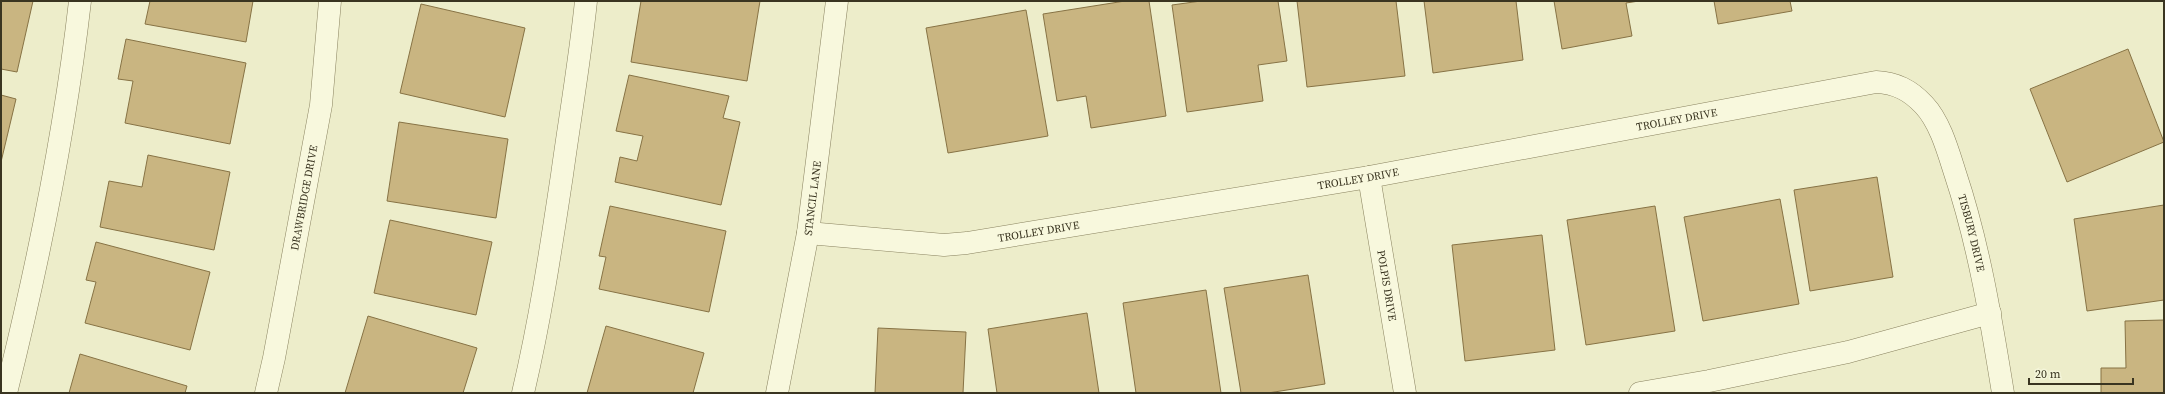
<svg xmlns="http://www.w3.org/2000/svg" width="2165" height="394" font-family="'Source Serif 4',serif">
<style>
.building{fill:#c9b581;stroke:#877345}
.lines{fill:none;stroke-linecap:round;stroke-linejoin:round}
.minor-casing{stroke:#89825f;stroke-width:23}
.minor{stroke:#f8f8dd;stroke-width:22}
.labels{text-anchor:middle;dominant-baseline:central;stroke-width:4;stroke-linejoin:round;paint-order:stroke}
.street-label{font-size:11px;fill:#3a3521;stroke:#f4f5d9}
</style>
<rect width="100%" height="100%" fill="#ededca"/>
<path class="building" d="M1 1H33L17 72 1 69Z
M150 1H253L246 42 145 24Z
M641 1H760L747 81 631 62Z
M1125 1H1149L1166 116 1091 128 1086 96 1057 101 1043 14Z
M1201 1H1278L1287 61 1258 65 1263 101 1187 112 1172 5Z
M1297 1H1396L1405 76 1307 87Z
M1424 1H1516L1523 60 1433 73Z
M1554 1H1639L1626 3 1632 36 1562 49Z
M1714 1H1790L1792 11 1718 24Z
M421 4 525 28 505 117 400 93Z
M1026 10 1048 136 948 153 926 28Z
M126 39 246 63 230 144 125 123 133 81 118 79Z
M2128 49 2164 142 2067 182 2030 89Z
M629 75 729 96 723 118 740 122 721 205 615 182 620 157 637 161 643 136 616 131Z
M1 95 16 99 1 162Z
M399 122 508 139 496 218 387 201Z
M148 155 230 172 214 250 100 227 109 181 142 187Z
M1877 177 1893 277 1810 291 1794 190Z
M1780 199 1799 304 1703 321 1684 217Z
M2164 205V300L2087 311 2074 219Z
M610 206 726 231 709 312 599 289 606 257 599 256Z
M1655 206 1675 331 1586 345 1567 220Z
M390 220 492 242 476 315 374 293Z
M1542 235 1555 350 1465 361 1452 245Z
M96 242 210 272 190 350 85 323 96 282 86 280Z
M1308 275 1325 384 1268 393H1241L1224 288Z
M1206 290 1221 393H1136L1123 303Z
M1087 313 1099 393H997L988 329Z
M368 316 477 348 463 393H345Z
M2164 320V393H2101V368H2126L2125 321Z
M606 326 704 353 693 393H587Z
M878 328 966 332 963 393H875Z
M80 354 187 386 185 393H69Z"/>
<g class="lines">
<defs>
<g id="minor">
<path id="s1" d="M1369 177 1405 393"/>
<path id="s2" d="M808 233 944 245 967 243 1369 177 1876 82C1896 83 1910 90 1924 105 1940 122 1948 151 1955 173 1979 245 1991 319 2003 393"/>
<path d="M6 393C38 264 65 133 80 1"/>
<path id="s3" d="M266 393 274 358 321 105 330 1"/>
<path d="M523 393C540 321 551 248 562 175 570 117 580 59 586 1"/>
<path id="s4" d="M777 393 808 233 837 1"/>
<path d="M1640 393 1709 381 1848 352 1990 313"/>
</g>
</defs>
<use href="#minor" class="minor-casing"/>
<use href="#minor" class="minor"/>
</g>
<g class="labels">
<g class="street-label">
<text stroke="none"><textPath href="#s2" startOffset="880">TROLLEY DRIVE</textPath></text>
<text stroke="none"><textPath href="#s2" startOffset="556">TROLLEY DRIVE</textPath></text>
<text stroke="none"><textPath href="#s3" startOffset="199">DRAWBRIDGE DRIVE</textPath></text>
<text stroke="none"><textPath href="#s4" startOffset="198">STANCIL LANE</textPath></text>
<text stroke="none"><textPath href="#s2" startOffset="232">TROLLEY DRIVE</textPath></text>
<text stroke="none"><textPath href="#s2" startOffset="1275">TISBURY DRIVE</textPath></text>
<text stroke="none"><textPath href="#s1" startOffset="110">POLPIS DRIVE</textPath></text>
</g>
</g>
<rect width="2165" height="394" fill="none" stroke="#3a3521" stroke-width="4"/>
<path d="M2029 378v6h104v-6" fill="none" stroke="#3a3521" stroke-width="2"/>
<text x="2035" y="378" font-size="12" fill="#3a3521" stroke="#f4f5d9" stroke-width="3" paint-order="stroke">20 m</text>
</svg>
